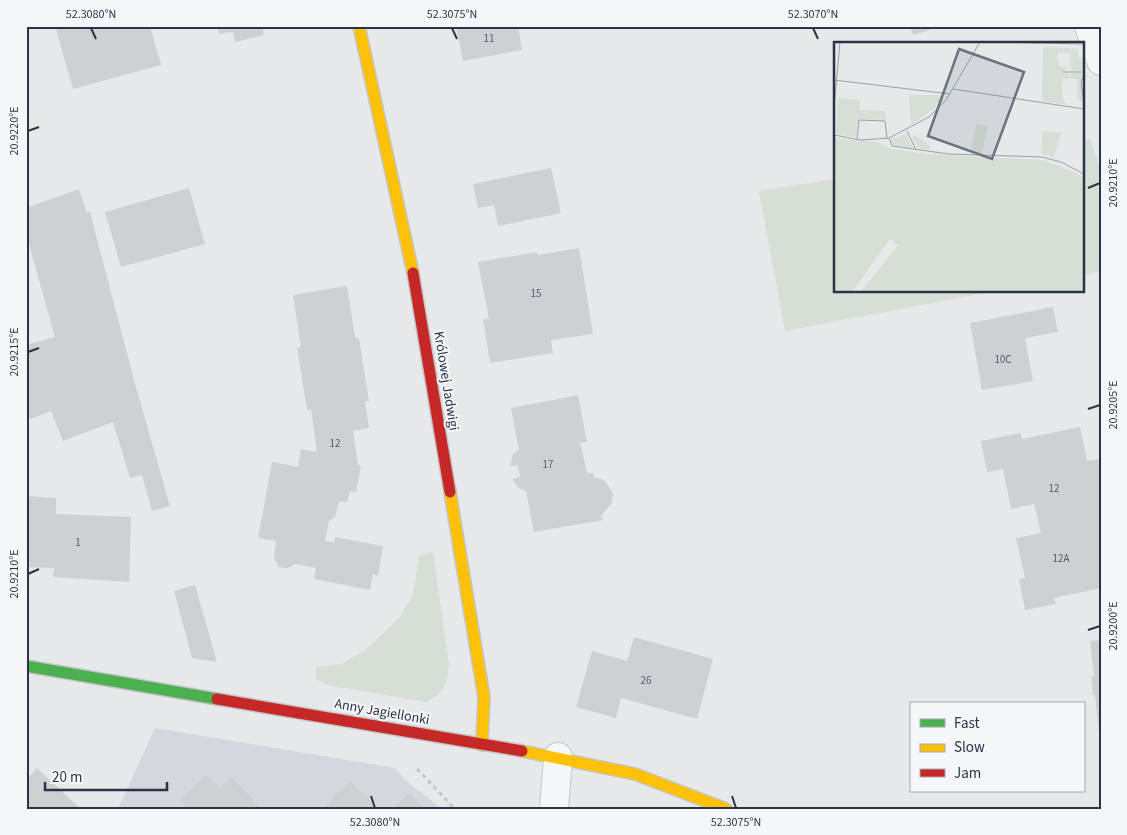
<svg xmlns="http://www.w3.org/2000/svg" width="1127" height="835" font-family="'Source Sans 3',sans-serif">
<style>
.built{fill:#d4d7dd}
.green{fill:#d6ded6}
.building{fill:#ced0d3}
.lines{fill:none;stroke-linecap:round;stroke-linejoin:round}
.street-casing{stroke:#c4c6c8;stroke-width:30}
.fast-casing{stroke:#c4c6c8;stroke-width:14}
.slow-casing{stroke:#c4c6c8;stroke-width:14}
.jam-casing{stroke:#c4c6c8;stroke-width:14}
.path{stroke:#c5c6ca;stroke-width:3;stroke-dasharray:4 4;stroke-linecap:butt}
.street{stroke:#f5f6f7;stroke-width:28}
.fast{stroke:#4caf50;stroke-width:11}
.slow{stroke:#ffc107;stroke-width:11}
.jam{stroke:#c62828;stroke-width:11}
.ticks{fill:none;stroke:#2b3445;stroke-width:2}
.labels{text-anchor:middle;dominant-baseline:central;stroke-width:4;stroke-linejoin:round;paint-order:stroke}
.number-label{font-size:11px;fill:#545c69}
.street-label{font-size:14px;fill:#2b3445;stroke:#f4f6f9}
.inset-road{fill:none;stroke:#9ba0a8;stroke-width:1}
.view{fill:#6c737f;fill-opacity:0.15;stroke:#6c737f;stroke-width:2.5}
.inset-edge{fill:none;stroke:#2b3445;stroke-width:2.5}
.neatline{fill:none;stroke:#2b3445;stroke-width:2}
.ticks-label{font-size:12px;text-anchor:middle;fill:#2b3445}
</style>
<rect width="100%" height="100%" fill="#e6e8ea"/>
<path class="built" d="M155 728 395 768 405 780 442 809H118Z"/>
<path class="green" d="M1090 139 1101 170V271L1083 275V140Z
M836 179V291H995L785 331 759 191Z
M433 552 449 665C447 683 443 694 426 702L327 685 316 679V667L342 664 368 648 401 616 413 594 419 555Z"/>
<path class="building" d="M55 26H150L161 65 73 89Z
M217 26H262L264 35 235 42 233 32 219 34Z
M456 26H518L522 50 463 61Z
M910 26H939V27L913 35Z
M551 168 561 213 498 226 494 205 478 208 473 184Z
M189 188 205 244 121 267 105 212Z
M79 189 87 213 90 212 134 380 170 506 152 511 142 475 130 478 113 422 63 441 51 411 28 420 26 414V345L55 337 26 234V208Z
M579 248 593 334 551 340 553 353 490 363 483 319H489L478 262 537 252 538 255Z
M347 286 355 338H359L369 401H365L369 428 353 431 358 465 361 466 356 492 350 491 347 502 339 501 335 517 329 521 325 541 334 542 335 537 383 546 378 576 373 574 370 590 314 579 316 568 295 564 288 568 279 567 274 558 276 541 258 538 272 462 298 467 301 449 317 452 311 409 307 410 297 348 301 347 293 295Z
M1053 307 1058 332 1025 338 1033 381 982 390 970 323Z
M578 395 587 442 578 443 581 445 587 473H583H593L594 477 604 480 613 493 612 503 601 516 603 520 534 532 526 491 519 488 513 481V479L520 477 518 465 510 466 513 454 519 450 511 408Z
M1080 427 1087 461 1101 459V588L1054 598 1056 604 1025 610 1019 579 1025 578 1016 538 1041 533 1034 504 1011 509 1003 469 987 472 981 441 1020 433 1022 439Z
M26 496 56 498V514L131 517 129 582 53 577 54 568 26 567Z
M195 585 217 662 192 658 174 591Z
M634 637 713 659 697 719 621 698 616 718 576 707 592 651 627 661Z
M1101 640V734H1099L1095 695 1093 696 1091 677H1094L1090 641Z
M37 768 81 809H26V780Z
M206 775 220 788 231 777 262 809H188L179 801Z
M351 782 376 806 373 809H324L335 795Z
M410 793 425 809H397L395 806Z"/>
<g class="lines">
<defs>
<path id="street" d="M1089 26 1101 61
M554 809 558 757"/>
<path id="fast" d="M26 666 217 699"/>
<path id="slow" d="M359 26 413 273
M450 492 484 697 482 745
M522 751 635 774 726 809"/>
<path id="jam" d="M413 273 450 492
M217 699 522 751"/>
</defs>
<use href="#street" class="street-casing"/>
<use href="#fast" class="fast-casing"/>
<use href="#slow" class="slow-casing"/>
<use href="#jam" class="jam-casing"/>
<path class="path" d="M417 769 455 809"/>
<use href="#street" class="street"/>
<use href="#fast" class="fast"/>
<use href="#slow" class="slow"/>
<use href="#jam" class="jam"/>
</g>
<path class="ticks" d="M91 28 96 39M452 28 457 39M813 28 818 39M28 131 39 127M1088 188 1100 183M28 352 39 348M1088 409 1100 405M28 574 39 569M1088 630 1100 626M371 796 375 808M732 796 736 808"/>
<g class="labels">
<g class="number-label">
<text x="489" y="38">11</text>
<text x="536" y="293">15</text>
<text x="1003" y="359">10C</text>
<text x="335" y="443">12</text>
<text x="548" y="464">17</text>
<text x="1054" y="488">12</text>
<text x="78" y="542">1</text>
<text x="1061" y="558">12A</text>
<text x="646" y="680">26</text>
</g>
<g class="street-label">
<text transform="translate(446 381) rotate(81)">Królowej Jadwigi</text>
<text transform="translate(382 712) rotate(10)">Anny Jagiellonki</text>
</g>
</g>
<g transform="translate(834 42)">
<rect width="250" height="250" fill="#e6e8ea"/>
<path d="M209 5 236 6V29L235 11 224 10 223 15 224 23 233 27 225 32 235 31V37L229 36 228 46 229 59 235 63 208 59ZM237 6 244 7V15L250 16V28L237 29ZM237 31H248L249 61 243 56V37H237ZM75 53H106L107 56 102 65 77 83ZM4 56 26 58 25 68 51 69 52 78 24 77 22 95 2 92ZM142 82 154 84 148 111 137 110ZM209 89 227 91 220 115 207 112ZM72 92 79 106 58 103 57 97ZM81 93 97 104 94 108 84 106 78 95ZM1 96 42 100 58 107 94 112 209 118 244 132 250 136V250H27L64 203 56 197 18 250H0Z" fill="#d6ded6"/>
<path class="inset-road" d="M158 0 250 2M228 30H250M250 32 247 41 250 61M0 38 116 52M119 47 250 67M0 66 6 0M73 89 82 108M0 93 27 98 55 96 95 75 112 58 146 0M55 96 58 104 115 112 208 115 227 120 250 132M23 97 25 78 51 79 53 96"/>
<path class="view" d="M125 7 190 30 158 117 94 94Z"/>
<rect width="250" height="250" class="inset-edge"/>
</g>
<rect width="1127" height="835" fill="none" stroke="#f4f6f9" stroke-width="55"/>
<rect x="910" y="702" width="175" height="90" fill="#f4f6f9" stroke="#a4a8b1"/>
<rect x="920" y="719" width="25" height="8" fill="#4caf50" stroke="#a4a8b1"/>
<text x="954" y="728" font-size="15" fill="#2b3445">Fast</text>
<rect x="920" y="744" width="25" height="8" fill="#ffc107" stroke="#a4a8b1"/>
<text x="954" y="752" font-size="15" fill="#2b3445">Slow</text>
<rect x="920" y="769" width="25" height="8" fill="#c62828" stroke="#a4a8b1"/>
<text x="954" y="778" font-size="15" fill="#2b3445">Jam</text>
<path d="M45 782v8h122v-8" fill="none" stroke="#2b3445" stroke-width="2.5"/>
<text x="52" y="782" font-size="15" fill="#2b3445" stroke="#f4f6f9" stroke-width="4" paint-order="stroke">20 m</text>
<rect x="28" y="28" width="1072" height="780" class="neatline"/>
<g class="ticks-label">
<text x="91" y="18">52.3080°N</text>
<text x="452" y="18">52.3075°N</text>
<text x="813" y="18">52.3070°N</text>
<text transform="translate(14 131) rotate(-90)" y="4">20.9220°E</text>
<text transform="translate(1113 183) rotate(-90)" y="4">20.9210°E</text>
<text transform="translate(14 352) rotate(-90)" y="4">20.9215°E</text>
<text transform="translate(1113 405) rotate(-90)" y="4">20.9205°E</text>
<text transform="translate(14 574) rotate(-90)" y="4">20.9210°E</text>
<text transform="translate(1113 626) rotate(-90)" y="4">20.9200°E</text>
<text x="375" y="826">52.3080°N</text>
<text x="736" y="826">52.3075°N</text>
</g>
</svg>
